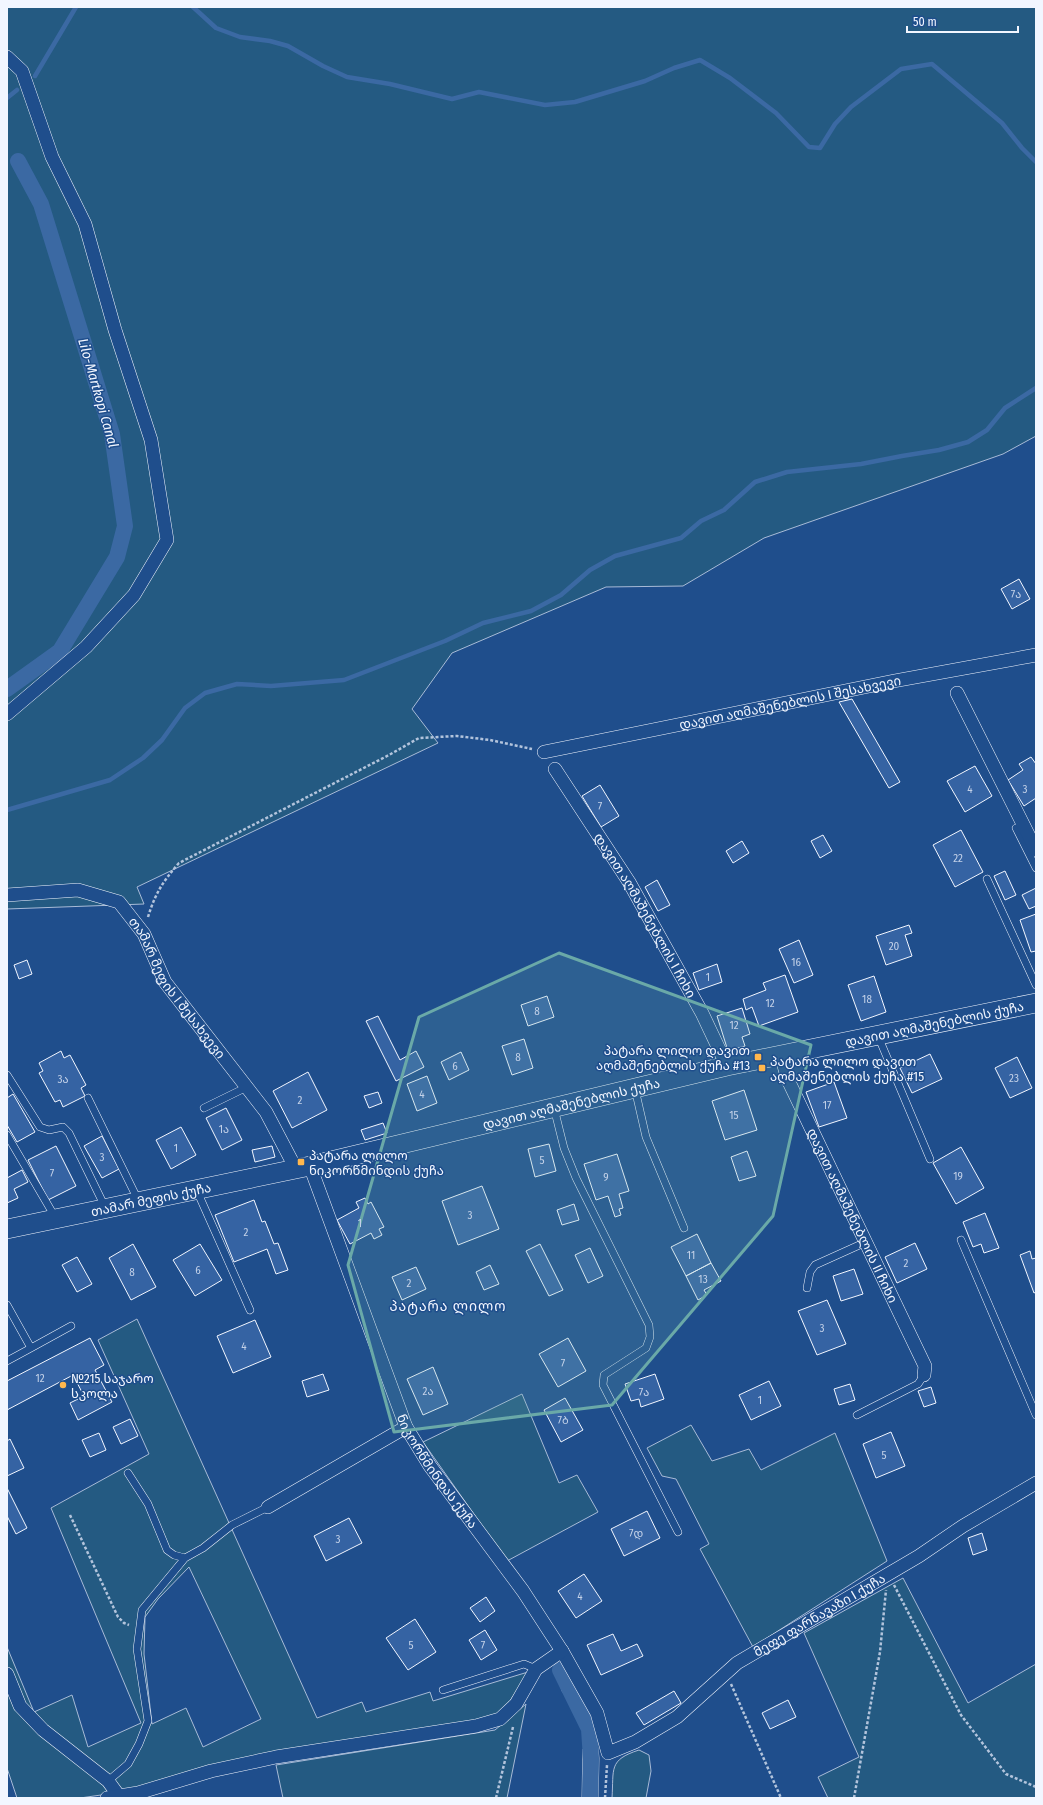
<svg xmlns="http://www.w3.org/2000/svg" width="1043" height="1805" font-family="'Fira Sans Condensed','Noto Sans Georgian',sans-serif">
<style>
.green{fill:#245a82;stroke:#a8bbd7;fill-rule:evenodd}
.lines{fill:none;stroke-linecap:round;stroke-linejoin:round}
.stream{stroke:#3b69a3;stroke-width:4.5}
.canal{stroke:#3b69a3;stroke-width:16}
.building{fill:#3563a3;stroke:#f2f6ff}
.lane-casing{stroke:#f2f6ff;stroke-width:8}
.street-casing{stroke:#f2f6ff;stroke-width:14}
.secondary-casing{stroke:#f2f6ff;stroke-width:20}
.path{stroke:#b3c4dc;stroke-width:2.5;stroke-dasharray:3 2;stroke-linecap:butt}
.lane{stroke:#1f4e8c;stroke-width:7}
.street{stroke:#1f4e8c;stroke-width:13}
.secondary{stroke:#1f4e8c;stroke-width:19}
.marked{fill:#6aa9a8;fill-opacity:0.2;stroke:#6aa9a8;stroke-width:3;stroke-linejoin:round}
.poi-dot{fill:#ffb74d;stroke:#1f4e8c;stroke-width:1.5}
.labels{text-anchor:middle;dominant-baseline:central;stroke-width:3;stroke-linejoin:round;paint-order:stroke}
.number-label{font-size:11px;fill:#c3d1e8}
.street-label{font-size:13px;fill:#f2f6ff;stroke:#1f4e8c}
.poi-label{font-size:13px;fill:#f2f6ff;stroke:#1f4e8c;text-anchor:start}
.water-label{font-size:14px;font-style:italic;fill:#f2f6ff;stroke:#1f4e8c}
.neighbourhood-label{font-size:14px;letter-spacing:1px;fill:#f2f6ff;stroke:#1f4e8c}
</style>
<rect width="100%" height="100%" fill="#1f4e8c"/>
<path class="green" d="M7 7H1036V436L1003 454 764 538 683 586 606 587 452 653 412 709 438 743 137 887 144 904 7 909Z
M137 1319 317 1718 362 1702 366 1712 430 1692 433 1701 528 1672C519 1687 510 1704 496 1716L136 1790 80 1798H17L7 1768V1647L34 1712 72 1695 88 1747 141 1723 51 1508 149 1454 98 1340ZM189 1567 261 1719 203 1747 186 1708 152 1724 144 1654 145 1617 158 1599Z
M522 1394 559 1483 577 1475 598 1512 507 1561 423 1442Z
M691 1425 712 1461 749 1449 761 1470 835 1433 887 1561 753 1647 700 1549 709 1544 676 1479 662 1476 647 1448Z
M903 1578 968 1703 1036 1664V1798H828L818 1777 859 1757 804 1633Z
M562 1662 595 1724 599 1758 598 1798H582L583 1749 588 1745 574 1706 562 1691 556 1668Z
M526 1704 507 1798H283L276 1765 495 1730Z
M639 1750 649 1755 651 1771 646 1798H612C614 1769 608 1760 639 1750Z"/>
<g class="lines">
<path class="stream" d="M193 7 216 28 240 37 270 41 288 46 323 66 347 77 390 84 452 99 479 92 545 105 575 102 645 81 674 68 700 60 730 78 776 113 809 147 820 148 835 124 851 107 901 69 932 64 1002 123 1022 148 1036 162
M35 76 76 7
M7 98 17 90
M7 810 110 780 143 758 162 740 185 708 205 693 237 684 271 686 344 680 445 641 483 623 531 611 561 595 590 570 615 556 681 538 701 521 724 510 755 482 787 472 861 464 902 456 939 450 968 442 987 430 1005 408 1036 388"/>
<path class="canal" d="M7 689 60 651 117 557 125 526 112 434 41 204 18 161
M560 1670 589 1729 591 1759 590 1798"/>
</g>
<path class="building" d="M1019 579 1030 599 1012 609 1001 589Z
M852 699 900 782 889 788 839 702Z
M1031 757 1036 764V798L1024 806 1008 780 1023 770 1019 764Z
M975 766 992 796 965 812 947 781Z
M600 785 619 816 601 827 582 796Z
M961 830 983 872 955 887 933 845Z
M823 835 832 851 820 858 811 841Z
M742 841 749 853 733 863 726 851Z
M1005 871 1016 895 1005 900 994 876Z
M657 880 670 905 658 911 645 887Z
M1036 888V906L1029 909 1022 895Z
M1036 914V951L1031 952 1020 920Z
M909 925 912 933 905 935 912 956 886 965 876 936Z
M799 940 813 975 794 983 779 949Z
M27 960 32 974 19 979 14 965Z
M717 964 722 982 699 990 693 973Z
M785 975 798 1012 759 1026 752 1007 746 1010 743 999 766 990 763 983Z
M874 976 886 1012 861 1021 848 985Z
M547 996 554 1017 528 1026 521 1005Z
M742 1008 750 1034 742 1037 745 1046 728 1051 717 1016Z
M378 1016 400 1060 416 1051 424 1067 396 1081 366 1021Z
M524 1039 533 1068 512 1075 502 1046Z
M61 1051 64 1058 70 1055 86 1085 81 1088 85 1096 63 1107 60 1100 55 1102 39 1073 43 1071 39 1063Z
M461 1052 469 1070 449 1080 441 1062Z
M930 1054 942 1079 912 1093 900 1068Z
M1017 1057 1032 1088 1010 1098 995 1068Z
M308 1072 327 1110 292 1128 273 1091Z
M427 1076 437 1103 417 1111 407 1084Z
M834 1082 847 1118 819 1127 806 1092Z
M744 1090 757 1130 725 1140 712 1101Z
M378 1092 382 1103 369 1108 364 1096Z
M13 1094 35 1132 17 1142 7 1125V1098Z
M226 1108 242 1140 222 1150 206 1118Z
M383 1123 387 1133 365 1140 361 1130Z
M181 1127 196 1155 171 1169 156 1140Z
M102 1136 119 1169 102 1178 84 1146Z
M549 1144 556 1171 535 1177 528 1149Z
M56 1146 76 1186 48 1200 28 1160Z
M272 1146 275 1157 255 1162 252 1150Z
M961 1147 984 1188 956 1204 933 1163Z
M747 1151 756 1176 739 1181 731 1157Z
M617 1154 629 1191 619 1194 623 1208 619 1209 621 1215 615 1217 608 1196 596 1200 584 1164Z
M22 1170 28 1182 14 1189 18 1198 7 1203V1178Z
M482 1186 499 1229 458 1245 442 1201Z
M365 1198 368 1204 371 1202 384 1227 379 1229 382 1235 374 1239 371 1233 350 1244 337 1220 359 1208 356 1202Z
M254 1200 262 1222 265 1221 274 1244 278 1243 288 1270 276 1274 267 1249 234 1262 215 1215Z
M574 1204 579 1220 562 1225 557 1210Z
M985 1213 999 1248 984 1253 981 1244 973 1247 963 1222Z
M697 1234 711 1263 686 1276 671 1247Z
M915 1243 927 1269 897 1283 885 1257Z
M133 1244 156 1287 131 1300 109 1258Z
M200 1244 222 1280 195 1296 173 1260Z
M540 1244 563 1290 549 1296 526 1251Z
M590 1248 603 1276 588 1283 575 1255Z
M1030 1251 1032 1259 1036 1258V1292L1034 1293 1020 1255Z
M77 1257 92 1284 77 1292 62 1265Z
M711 1263 721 1281 704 1290 707 1295 698 1300 686 1276Z
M490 1265 499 1284 484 1290 476 1272Z
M416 1267 426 1289 402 1300 392 1277Z
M854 1269 863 1294 841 1301 833 1276Z
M827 1300 846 1344 817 1355 798 1311Z
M255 1320 271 1357 233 1373 217 1336Z
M90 1338 104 1365 95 1370 112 1402 78 1420 70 1403 84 1396 73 1375 7 1410V1381Z
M568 1338 586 1371 558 1387 539 1354Z
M433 1367 448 1404 423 1415 407 1379Z
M323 1374 329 1390 307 1397 302 1381Z
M655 1374 664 1399 641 1407 639 1399 631 1401 625 1384Z
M769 1381 781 1406 751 1420 739 1395Z
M850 1384 855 1400 839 1405 834 1389Z
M931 1387 936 1403 924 1407 918 1391Z
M565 1398 583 1430 561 1442 544 1410Z
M130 1419 138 1436 121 1444 113 1427Z
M891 1432 905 1466 876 1478 863 1444Z
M99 1433 106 1450 90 1457 82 1440Z
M10 1439 24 1468 7 1476V1441Z
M7 1488 27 1528 16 1534 7 1516Z
M647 1511 660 1538 624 1556 611 1529Z
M349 1518 362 1543 326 1561 314 1536Z
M982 1533 987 1550 973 1555 968 1538Z
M584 1574 602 1601 576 1618 558 1591Z
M486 1597 495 1611 480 1622 470 1608Z
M415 1619 436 1652 408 1670 386 1638Z
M485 1630 497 1650 481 1660 469 1640Z
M613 1634 621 1651 637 1644 643 1656 601 1675 587 1645Z
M674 1691 681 1703 644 1725 636 1713Z
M788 1700 796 1717 770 1729 762 1713Z"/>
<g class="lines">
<defs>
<path id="lane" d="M1016 828 1036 868
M987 879 1036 985
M878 1036 930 1159
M7 1075 40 1127 49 1130 63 1127 69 1133 105 1207
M635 1089 646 1137 684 1228
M88 1098 139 1202
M204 1108 247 1087
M554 1108 564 1148 576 1178 649 1325 650 1337 646 1348 604 1375 603 1385 678 1532
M7 1135 55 1217
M197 1191 250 1310
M961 1240 1036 1415
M807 1288 810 1272 815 1265 866 1242
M7 1305 31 1348 7 1361
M31 1348 71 1326
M857 1415 918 1384 924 1375
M128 1473 148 1504 167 1550 174 1555 185 1558
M443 1690 524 1664 536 1669
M108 1781 128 1764 139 1744 148 1721 137 1649 142 1610 185 1558 203 1548 232 1525 268 1507"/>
<g id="street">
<path d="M7 57 22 71 52 157 85 224 115 330 151 440 167 540 134 595 86 647 7 714"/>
<path d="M957 693 1036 850"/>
<path id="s1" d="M544 752 894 681 1036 655"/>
<path id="s2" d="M555 769 629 882 702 1013 727 1066"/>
<path id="s3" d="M7 895 78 890 119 902 144 934 165 982 266 1112 296 1169"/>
<path id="s4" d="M781 1055 788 1080 925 1366 924 1375"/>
<path id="s5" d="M310 1166 406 1427 430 1466 523 1591 562 1651 597 1713 608 1753 635 1742 677 1717 737 1663 919 1556 963 1526 1036 1483"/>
<path d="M268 1507 406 1427"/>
<path d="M7 1674 20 1706 43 1730 108 1781 119 1796"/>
<path d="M107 1798 138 1793 211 1771 276 1757 476 1726 500 1719 516 1704 536 1669 562 1651"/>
</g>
<g id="secondary">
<path id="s6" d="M7 1229 310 1166 727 1066 1036 1003"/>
</g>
</defs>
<use href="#lane" class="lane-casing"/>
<use href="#street" class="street-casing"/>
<use href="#secondary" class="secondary-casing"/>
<path class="path" d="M148 917C155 894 163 881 179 863L389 755 419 738 457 736 490 740 532 749
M70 1515 118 1617 124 1623 129 1625
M894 1585 961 1715 1006 1774 1036 1787
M731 1684 781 1798
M496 1798 513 1727
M605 1798 607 1765
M854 1798 880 1652 886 1590"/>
<use href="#lane" class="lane"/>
<use href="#street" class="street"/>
<use href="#secondary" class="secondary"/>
</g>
<path class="marked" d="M559 953 811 1045 773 1216 612 1405 394 1432 348 1265 419 1017Z"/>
<g class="poi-dot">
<rect x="754" y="1053" width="8" height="8" rx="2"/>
<rect x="758" y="1064" width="8" height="8" rx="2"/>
<rect x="297" y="1158" width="8" height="8" rx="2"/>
<circle cx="63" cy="1385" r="4"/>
</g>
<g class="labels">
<g class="number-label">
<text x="1016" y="594">7ა</text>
<text x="970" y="789">4</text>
<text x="1025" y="789">3</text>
<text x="600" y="806">7</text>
<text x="958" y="858">22</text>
<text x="894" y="946">20</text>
<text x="796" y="962">16</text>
<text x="708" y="977">1</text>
<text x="867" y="999">18</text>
<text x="770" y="1003">12</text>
<text x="537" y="1011">8</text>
<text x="734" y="1025">12</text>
<text x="518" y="1057">8</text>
<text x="455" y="1066">6</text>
<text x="1014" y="1078">23</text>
<text x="63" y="1079">3ა</text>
<text x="422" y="1094">4</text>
<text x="300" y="1100">2</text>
<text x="827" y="1105">17</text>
<text x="734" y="1115">15</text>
<text x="224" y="1129">1ა</text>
<text x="176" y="1148">1</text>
<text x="102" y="1157">3</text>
<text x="542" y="1160">5</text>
<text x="52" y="1173">7</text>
<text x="958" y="1176">19</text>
<text x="606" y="1177">9</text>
<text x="470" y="1215">3</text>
<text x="360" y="1223">1</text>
<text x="246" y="1232">2</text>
<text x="691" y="1255">11</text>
<text x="906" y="1263">2</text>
<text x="198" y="1270">6</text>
<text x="132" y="1272">8</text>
<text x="703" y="1279">13</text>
<text x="409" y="1283">2</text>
<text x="822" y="1328">3</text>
<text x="244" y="1346">4</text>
<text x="563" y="1363">7</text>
<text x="40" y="1378">12</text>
<text x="428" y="1391">2ა</text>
<text x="644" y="1392">7ა</text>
<text x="760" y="1400">1</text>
<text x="563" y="1420">7ბ</text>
<text x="884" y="1455">5</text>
<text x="636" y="1533">7დ</text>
<text x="338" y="1539">3</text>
<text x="580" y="1596">4</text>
<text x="411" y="1645">5</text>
<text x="483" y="1645">7</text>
</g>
<g class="street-label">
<text stroke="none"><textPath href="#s1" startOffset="251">დავით აღმაშენებლის I შესახვევი</textPath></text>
<text stroke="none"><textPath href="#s2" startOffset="172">დავით აღმაშენებლის I ჩიხი</textPath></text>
<text stroke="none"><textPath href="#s3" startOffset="218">თამარ მეფის I შესახვევი</textPath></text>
<text stroke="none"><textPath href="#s6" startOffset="950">დავით აღმაშენებლის ქუჩა</textPath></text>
<text stroke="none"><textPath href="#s6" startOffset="578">დავით აღმაშენებლის ქუჩა</textPath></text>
<text stroke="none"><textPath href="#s6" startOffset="147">თამარ მეფის ქუჩა</textPath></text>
<text stroke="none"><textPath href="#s4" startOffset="176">დავით აღმაშენებლის II ჩიხი</textPath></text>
<text stroke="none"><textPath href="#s5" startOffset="332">ნიკორწმინდას ქუჩა</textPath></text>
<text stroke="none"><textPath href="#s5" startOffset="918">მეფე ფარნავაზი I ქუჩა</textPath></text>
</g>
<g class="poi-label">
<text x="750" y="1050" text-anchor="end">პატარა ლილო დავით<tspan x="750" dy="15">აღმაშენებლის ქუჩა #13</tspan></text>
<text x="770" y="1061">პატარა ლილო დავით<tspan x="770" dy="15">აღმაშენებლის ქუჩა #15</tspan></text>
<text x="309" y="1155">პატარა ლილო<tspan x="309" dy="15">ნიკორწმინდის ქუჩა</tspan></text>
<text x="71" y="1378">№215 საჯარო<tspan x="71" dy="15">სკოლა</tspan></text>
</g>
<g class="water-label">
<text transform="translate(98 393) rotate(74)">Lilo-Martkopi Canal</text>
</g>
<g class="neighbourhood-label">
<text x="448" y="1306">პატარა ლილო</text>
</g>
</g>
<rect width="1043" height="1805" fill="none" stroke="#f2f6ff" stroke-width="16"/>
<path d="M907 26v6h111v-6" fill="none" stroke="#f2f6ff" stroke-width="2"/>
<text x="913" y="26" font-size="12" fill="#f2f6ff" stroke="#1f4e8c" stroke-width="3" paint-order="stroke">50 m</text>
</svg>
